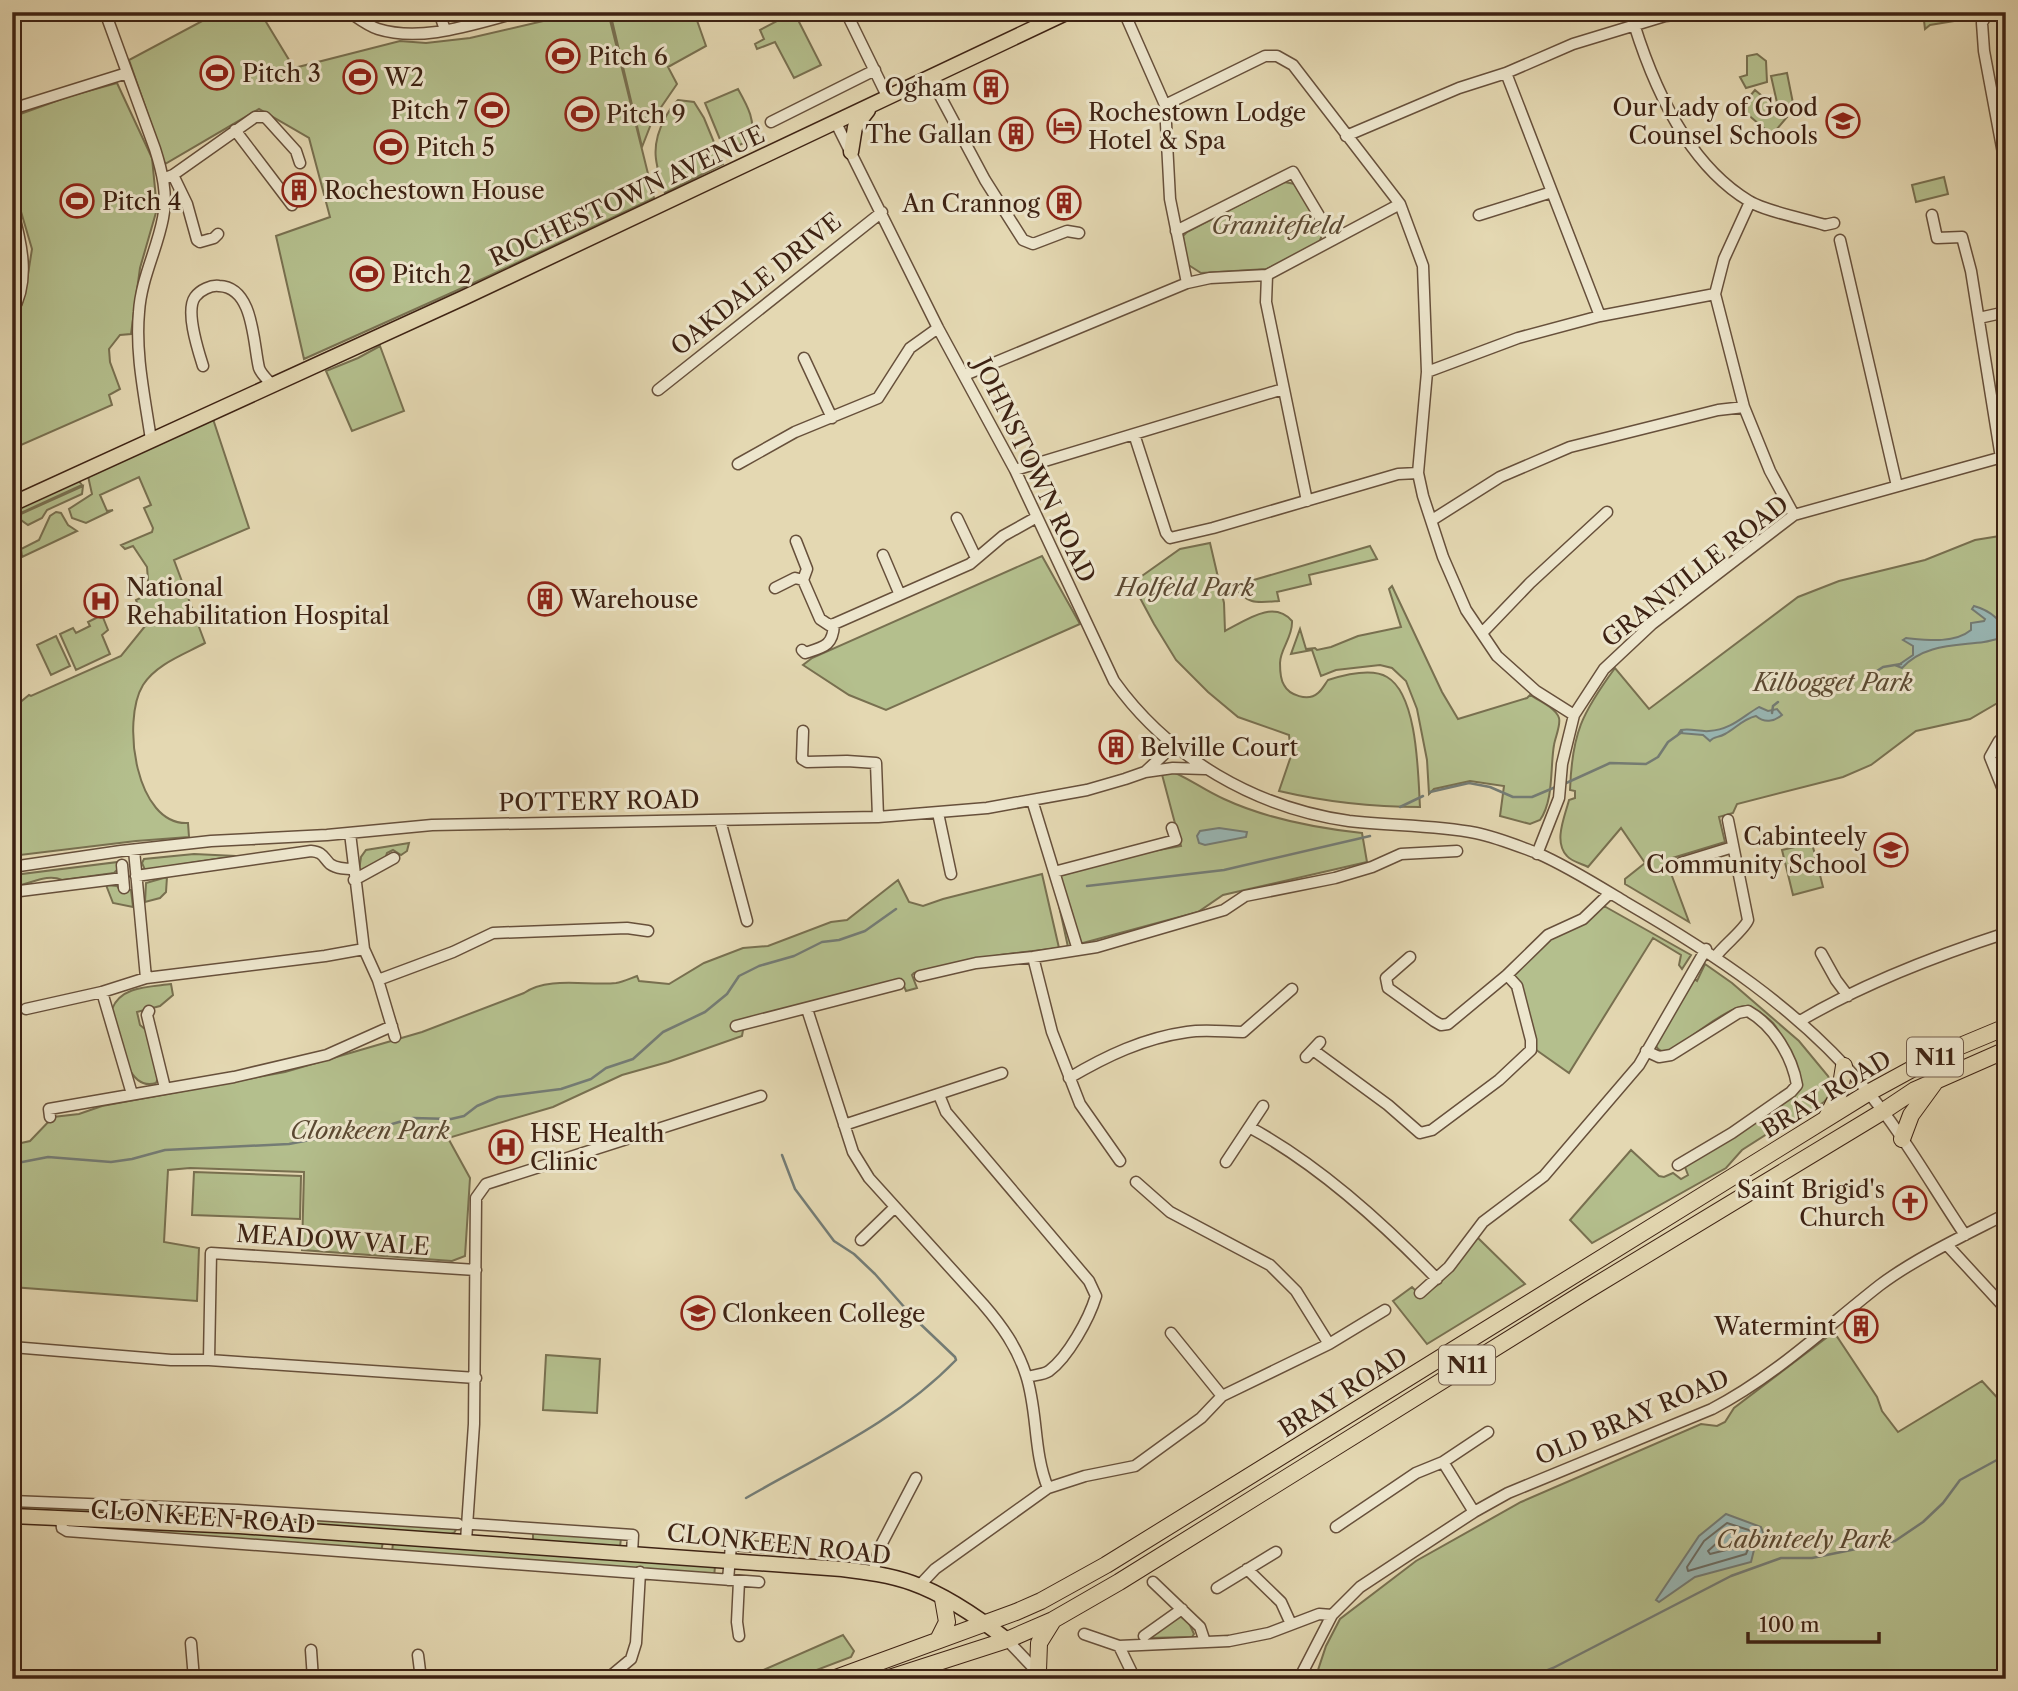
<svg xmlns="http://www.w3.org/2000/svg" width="2018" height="1691" font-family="'Libre Caslon Text',serif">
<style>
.green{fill:#b4bf8d;stroke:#787050;stroke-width:2}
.water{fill:#99b8b6;stroke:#747c75;stroke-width:2}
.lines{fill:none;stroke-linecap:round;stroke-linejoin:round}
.shore{stroke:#6b6d64;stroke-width:2}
.stream{stroke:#747c75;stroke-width:2.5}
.minor-casing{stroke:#67503b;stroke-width:13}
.major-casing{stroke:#3d2213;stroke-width:17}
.highway-casing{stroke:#3d2213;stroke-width:18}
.minor{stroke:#ede6cd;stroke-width:10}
.major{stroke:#e4d8b2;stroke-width:14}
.highway{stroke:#e4d8b2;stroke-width:16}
.labels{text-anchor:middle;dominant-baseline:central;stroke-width:6;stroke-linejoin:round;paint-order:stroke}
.shield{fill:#ede6cd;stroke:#725d4b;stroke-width:2}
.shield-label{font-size:23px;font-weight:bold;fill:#3d2213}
.poi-label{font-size:24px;fill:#3d2213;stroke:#ede6cd;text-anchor:start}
.street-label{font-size:24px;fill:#3d2213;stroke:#ede6cd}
.park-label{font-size:24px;font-style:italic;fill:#5b4932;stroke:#ede6cd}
</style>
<rect width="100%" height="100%" fill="#e4d8b2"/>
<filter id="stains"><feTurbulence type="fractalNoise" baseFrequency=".00286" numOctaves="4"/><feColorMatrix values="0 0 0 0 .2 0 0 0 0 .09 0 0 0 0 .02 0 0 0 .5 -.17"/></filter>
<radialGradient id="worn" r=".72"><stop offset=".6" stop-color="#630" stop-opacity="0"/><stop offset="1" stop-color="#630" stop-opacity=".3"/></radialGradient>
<path class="green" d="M219 12H260L294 68 400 41 426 43 470 38 556 18 569 12H608L654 198 489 276 304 359 276 236 330 217 309 138 259 109 165 164 129 60Z
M610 12H694L706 46 668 67 677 84 653 119 642 147Z
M794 12 821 65 794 78 775 42 757 49 755 44 764 39 760 30Z
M1923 12H1976L1972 18 1930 25 1925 29Z
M1757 54 1766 61 1767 82 1746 88 1740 77 1747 75V56Z
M1787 73 1793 103 1778 107 1771 76Z
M117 83 152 158 157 209 140 268 131 334 120 335 109 349 110 362 120 389 109 395 112 405 12 449V321L19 313 25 293 32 249 12 181V117L70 96Z
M738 89C747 105 757 122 750 140L729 150 724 149 705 103Z
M1755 90 1787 117 1772 135 1740 108Z
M678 100 694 102 704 118 723 164 665 193C655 164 650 146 665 118 669 111 672 105 678 100Z
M1944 177 1948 194 1916 202 1912 185Z
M1284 182 1295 184 1323 232 1319 243 1267 269 1201 273 1187 264 1183 236 1187 232Z
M380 346 404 411 352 431 326 371 358 358Z
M213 419 249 528 174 560 205 643C185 654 156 664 143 685 121 721 136 826 188 823L189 837 136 841 20 855 12 850V709L29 695 31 696 121 656 146 625 136 600 149 594 147 567 133 546 125 549 121 545 152 532 153 528 144 508 151 505 139 477 100 495 107 511 113 510 86 523 72 518 69 509 92 494 88 476Z
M78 480 82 485 12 517V508Z
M83 486 82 494 47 510 42 518 28 525 18 518 12 521V518Z
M56 512 61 513 68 525 77 531 22 557 21 549 39 540 50 516Z
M2006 535V698L1970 719 1916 731 1871 765 1843 777 1737 804 1733 813 1719 817 1725 842 1666 860 1689 922 1625 884V879L1645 863 1621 828 1588 867C1582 864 1571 861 1567 856 1553 842 1565 816 1569 800L1575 798V791L1570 790C1572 733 1582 713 1615 668L1649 709 1798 597 1839 581 1925 560 1975 540Z
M1210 543 1224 603 1225 631C1245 621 1273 599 1292 621 1293 637 1280 649 1280 663 1280 670 1280 679 1284 685 1289 695 1308 702 1318 693 1322 690 1325 684 1328 680 1344 675 1372 668 1387 677 1418 695 1418 775 1420 807 1372 807 1326 802 1279 791L1291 756 1289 735 1238 717 1208 692 1176 660 1154 624 1132 583 1180 549Z
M1370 546 1377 559 1309 575 1311 584 1277 592 1279 601C1256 603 1248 605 1233 586Z
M1042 556 1080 624 886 710 849 695 803 665 812 658Z
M1392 586 1442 692 1458 719 1527 698 1530 695C1538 700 1556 708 1559 718 1561 725 1555 738 1554 745 1550 768 1554 800 1540 820L1530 824 1500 816 1504 786 1470 781 1434 789 1429 794 1427 760 1417 709 1406 681 1392 668 1380 665 1336 670 1321 676 1312 650 1291 654 1300 629 1306 649 1315 648 1317 650 1331 647 1358 636 1401 627 1389 589Z
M102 615 108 630 102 635 110 654 76 670 60 634 73 628 76 633 90 626 88 622Z
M56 636 70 666 51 675 37 645Z
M1160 767C1184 774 1201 789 1224 799 1267 819 1316 828 1362 833L1367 862 1223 895 1198 912 1068 947 1055 887 1062 875 1142 853 1181 846Z
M409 843 407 851 401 855 393 850 387 853 385 859 363 871 359 870 361 857 366 850Z
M1812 843 1823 887 1793 895 1782 850Z
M194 854 236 856 145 870 142 863 144 859Z
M118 862V869L114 873 62 880C47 873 31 884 15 886L12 884 14 875Z
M1042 874 1059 948 1000 955 914 973 912 975 917 988 906 991 901 979 745 1019 742 1036 668 1062 622 1075 553 1107 448 1138 470 1178 465 1256 452 1261 302 1250 304 1172 190 1168 168 1170 164 1242 199 1248 197 1301 12 1287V1145L30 1141 53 1117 79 1114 102 1106 285 1072 422 1032 524 993C548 976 588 986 616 983 623 982 631 978 637 976L639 981 669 984 704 963 743 948 768 946 831 922 847 920 898 880 909 902 923 906 943 899Z
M167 877 166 892 160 898 145 902 146 883Z
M106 885 117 886 120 890H131L133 907 113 903Z
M1604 906 1691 955 1682 969 1679 965 1681 955 1653 938 1569 1073 1532 1047 1514 974 1557 933Z
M1705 964 1732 983 1799 1041 1828 1076 1832 1084 1828 1097 1824 1102 1791 1123 1778 1127 1742 1150 1726 1168 1592 1243 1570 1220 1631 1150 1659 1176 1664 1177 1673 1173 1681 1179 1688 1175 1685 1167 1688 1163 1735 1136 1800 1077C1793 1062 1784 1036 1773 1023 1767 1017 1754 1007 1745 1006 1730 1006 1683 1042 1671 1052 1665 1052 1658 1052 1656 1045L1693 978 1697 981Z
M171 984 173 995 160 1006 137 1012 140 1025 146 1030 158 1078 156 1083C124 1093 118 1031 112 1009 121 986 149 987 171 984Z
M194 1172 301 1176 300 1219 192 1215Z
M1477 1237 1525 1284 1427 1344 1393 1301 1412 1287 1421 1296 1439 1284Z
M1834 1332 1877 1397 1882 1411 1898 1432 1982 1381 2003 1404 2006 1403V1679H1315L1326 1646 1340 1619 1416 1561 1521 1502 1701 1424 1717 1426 1725 1422 1734 1408Z
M546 1355 600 1359 597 1413 543 1410Z
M12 1505 174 1512 175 1517 12 1509Z
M244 1516 457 1528 454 1533 448 1535 244 1521Z
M72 1524 179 1527 383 1542 381 1552 72 1530Z
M533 1531 621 1538 620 1547 533 1542Z
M393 1542 715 1566 714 1578 392 1553Z
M1180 1616 1189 1623 1194 1634 1192 1637 1147 1638Z
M843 1635 854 1651 851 1657 793 1679H743Z"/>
<path class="water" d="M1974 606C1989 610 2006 622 2006 638 1998 638 1991 641 1984 642 1955 646 1924 644 1902 668L1897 666 1913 655V646L1903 640 1906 638C1926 640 1954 644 1971 630V623L1984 621 1985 619 1972 609Z
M1759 707 1768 711 1777 709 1782 715C1774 722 1764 723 1756 716 1743 719 1736 728 1725 734 1718 738 1714 736 1710 741L1703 735 1679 733 1681 730C1691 728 1700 732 1709 731 1731 730 1743 716 1759 707Z
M1219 828 1247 832 1246 837 1205 845 1199 843 1197 836 1200 831Z
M1726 1514 1761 1527 1764 1535 1755 1546 1751 1562 1695 1577 1659 1602 1656 1600 1699 1536Z"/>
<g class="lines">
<path class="shore" d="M1727 1523 1755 1532 1746 1554 1688 1571 1687 1567 1704 1541Z
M1729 1532 1741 1537 1738 1547 1710 1554 1708 1551Z"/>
<path class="stream" d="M1874 673 1883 667 1901 664
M1818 686 1832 676
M1772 713 1773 706 1778 702
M1564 784 1610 763 1646 764 1658 757 1668 742 1682 732
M1430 792 1469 783 1490 787 1513 797H1532L1558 786
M1400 807 1423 796
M1087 886 1224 870 1370 836
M12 1164 48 1157 111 1162 132 1159 165 1150 289 1144 392 1124 413 1118 451 1119 464 1116 477 1106 498 1097 561 1089 591 1079 606 1068 633 1059 663 1032 705 1012 727 994 739 976 759 966 794 956 822 942 839 940 865 931 896 909
M746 1498C819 1456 896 1422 956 1360L955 1357 913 1317 875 1274 854 1254 834 1241 795 1189 782 1155
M1525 1679 1553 1668 1731 1576 1781 1558H1812L1895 1541 1923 1522 1943 1503 1960 1480 2006 1455"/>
<defs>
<path id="minor" d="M105 12 155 149C162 171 168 195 163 218 157 250 141 279 139 312 135 354 145 398 151 440
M349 12C358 18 368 26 378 29 423 43 476 23 520 12
M439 12 445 30
M846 12 888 98
M1033 12 1039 25
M1124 12 1165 105 1170 199 1187 283
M1988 12 1982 23 1984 51 2006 169
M1634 24C1654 88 1689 165 1749 201 1764 211 1806 219 1825 225L1834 223
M1506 73 1600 316
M930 77 985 180 1023 240 1033 244 1067 231 1079 233
M1165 105 1265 56H1277L1293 65 1400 204 1423 266 1427 372 1418 473 1423 496 1443 557 1466 610 1497 656 1536 691 1574 715
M12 109 127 73
M771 122 875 70
M836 123 938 328 1015 470 1114 681C1169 758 1256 808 1349 821 1392 826 1434 825 1476 833 1496 837 1518 846 1537 853 1567 866 1597 885 1625 902 1713 953 1797 1008 1863 1086 1902 1132 1932 1186 1965 1235
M235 130 292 205
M1346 136 1459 88 1506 73 1573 44 1665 16 1702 12
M173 175 187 204 197 240 200 242 214 238 218 234
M163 179 173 175 255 117H265L268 120 296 151 300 163
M1750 202 1724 259 1715 294 1744 407 1770 471 1794 515
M12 208C21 241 31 281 12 312
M1479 215 1552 192
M1932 215 1937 238 1962 237 1971 271 2001 458
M1176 231 1293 172 1333 239
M1840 240 1897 486
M1267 275 1266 302 1307 501
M1979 318 2006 312
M804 358 832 418
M203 366C198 350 185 311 195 297 200 290 211 285 219 286 254 287 253 343 259 368 261 374 268 380 272 385
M1427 372 1518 338 1600 316 1715 294
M965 375 1187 283 1210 278 1267 275 1400 204
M658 390 882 212
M1134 434 1166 533 1170 538 1213 528 1398 474 1418 473
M738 464 795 432 878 398 910 348 938 328
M1015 470 1283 389
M957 518 976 558
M1432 520 1500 477 1570 447 1718 410 1744 407
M796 541 807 569 803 580
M883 555 900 595
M775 588 795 578 803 580 820 619 829 625 834 624 970 564 1003 536 1037 517
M1482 633 1530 583 1607 512
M802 650 805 653C824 647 833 646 834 624
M803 731 802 759 807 762 847 761 876 763 878 817
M2006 740 1999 741 1990 757 2006 797
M1145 772 1173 768 1205 769
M1032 800 1078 950
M938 813 951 874
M720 820 747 921
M350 833 364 949 378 980 395 1037
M134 850 146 978
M1537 854 1559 798 1562 764 1574 715 1604 669 1652 624 1794 515 2006 456
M1681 863 1733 847
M122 865 124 888
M12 867 121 851 211 841 327 835 432 825 878 817 987 808 1087 790 1125 779 1145 772 1174 745
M1054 872 1176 840 1172 828
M136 876 311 851C323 852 323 857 330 864 337 869 346 869 354 869
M354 880 394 858
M12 892 123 878
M1821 953 1836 980 1848 996
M1716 956C1723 946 1745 929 1748 920L1728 820
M1033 957 1052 1032 1080 1104 1120 1161
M1410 957 1386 978 1388 988 1434 1021 1441 1025 1448 1024 1507 975 1548 935 1583 919 1610 893
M920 976 976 963 1033 957 1097 947 1224 910 1245 896 1335 878 1372 867 1401 854 1457 851
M378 980 453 952 493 933 627 928 648 931
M102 992 132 1094
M26 1009 102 992 146 978 325 956 364 949
M807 1009 853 1152 869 1178 983 1304C1002 1326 1017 1347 1026 1375 1038 1411 1033 1452 1048 1488
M149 1011 147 1015 165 1088
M1800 1021C1864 983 1935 956 2006 933
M736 1026 899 984
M1313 1050 1388 1105 1420 1133 1432 1130 1499 1080 1531 1050V1040L1517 986 1507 975
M1646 1051 1659 1057 1671 1055 1738 1013 1748 1011C1773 1025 1792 1056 1797 1085L1791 1092 1732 1133 1678 1165
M1306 1057 1320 1042
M1069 1078C1106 1056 1144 1038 1187 1032 1206 1029 1225 1032 1243 1032L1292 989
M939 1095 946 1112 1089 1281 1096 1296C1089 1319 1068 1357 1049 1371 1043 1375 1034 1375 1027 1377
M50 1117 49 1109 234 1077 327 1055 392 1026
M844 1125 1002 1073
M1249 1127C1318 1164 1383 1223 1437 1279
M1226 1162 1263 1106
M1136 1182 1170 1212 1270 1265 1296 1291 1329 1344
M861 1240 894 1208
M1948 1246 2006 1309
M1420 1293 1449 1267 1483 1222 1544 1176 1639 1065 1706 949
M1171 1333 1222 1396
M12 1347 171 1360H209L476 1378
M209 1360 211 1253 476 1270
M1443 1462 1474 1512
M12 1501 238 1510 458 1524
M61 1518 62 1528 67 1531 759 1582
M473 1524 633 1535 632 1553
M1336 1527 1416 1473 1443 1462 1488 1432
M466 1541 474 1424 476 1198 486 1184 761 1096
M1247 1569 1281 1602 1291 1624
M873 1573 880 1547 916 1478
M728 1580 731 1545 787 1549
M1153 1582 1200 1627 1205 1642
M919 1586 935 1569 1048 1488 1085 1476 1135 1466 1201 1418 1222 1396 1329 1344 1385 1310
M1217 1588 1276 1552
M1084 1634 1119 1646 1229 1641 1269 1633 1319 1614 1332 1615
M739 1636 737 1622 739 1581
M1144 1636 1182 1609
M1007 1640 1044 1679
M191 1643 194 1679
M1119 1646 1135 1679
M311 1650 313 1679
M418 1655 421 1679
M607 1679 631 1659 636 1643 640 1572
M1299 1679 1332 1615 1360 1587 1416 1550 1474 1512 1508 1493 1712 1409C1774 1377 1825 1328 1880 1285 1916 1258 1965 1235 2006 1214"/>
<path id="major" d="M851 152 855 127 868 110
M12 504 463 298 1068 12
M12 1516 239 1526 842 1569C866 1572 890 1575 912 1583 946 1595 979 1618 1007 1640"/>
<path id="highway" d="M1827 1117 1840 1091 1844 1066
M1902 1139 1911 1115 1935 1082
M938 1640 947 1622 943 1599
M1038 1671 1039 1643 1052 1622
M833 1679 1016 1612 1041 1601 1106 1565 1868 1093 1934 1057 2006 1027
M886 1679 1007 1640 1053 1620 1119 1582 1588 1290 1882 1112 1915 1090 2006 1050"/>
</defs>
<use href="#minor" class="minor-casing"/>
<use href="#major" class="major-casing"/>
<use href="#highway" class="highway-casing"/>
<use href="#minor" class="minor"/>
<use href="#major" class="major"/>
<use href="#highway" class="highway"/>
</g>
<defs>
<symbol id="stadium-ring" viewBox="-11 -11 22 22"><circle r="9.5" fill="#ede6cd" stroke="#8f2418" stroke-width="1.5"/><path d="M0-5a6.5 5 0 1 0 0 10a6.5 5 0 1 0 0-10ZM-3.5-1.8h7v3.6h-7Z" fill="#8f2418"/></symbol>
<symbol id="building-ring" viewBox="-11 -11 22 22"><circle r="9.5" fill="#ede6cd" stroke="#8f2418" stroke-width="1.5"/><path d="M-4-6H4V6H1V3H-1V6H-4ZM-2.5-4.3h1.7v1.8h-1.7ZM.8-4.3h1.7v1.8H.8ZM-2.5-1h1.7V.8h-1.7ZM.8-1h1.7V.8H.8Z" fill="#8f2418"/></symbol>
<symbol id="school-ring" viewBox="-11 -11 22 22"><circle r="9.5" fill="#ede6cd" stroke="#8f2418" stroke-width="1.5"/><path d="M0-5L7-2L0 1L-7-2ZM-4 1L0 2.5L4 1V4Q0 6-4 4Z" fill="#8f2418"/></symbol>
<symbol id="hotel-ring" viewBox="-11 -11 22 22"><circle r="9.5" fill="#ede6cd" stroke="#8f2418" stroke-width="1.5"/><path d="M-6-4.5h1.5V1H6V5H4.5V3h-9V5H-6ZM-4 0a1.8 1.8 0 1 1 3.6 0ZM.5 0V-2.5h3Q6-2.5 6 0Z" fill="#8f2418"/></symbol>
<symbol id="hospital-ring" viewBox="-11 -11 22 22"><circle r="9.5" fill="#ede6cd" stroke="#8f2418" stroke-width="1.5"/><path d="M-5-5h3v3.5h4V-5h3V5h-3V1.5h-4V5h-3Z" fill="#8f2418"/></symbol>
<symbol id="church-ring" viewBox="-11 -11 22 22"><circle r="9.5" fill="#ede6cd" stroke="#8f2418" stroke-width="1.5"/><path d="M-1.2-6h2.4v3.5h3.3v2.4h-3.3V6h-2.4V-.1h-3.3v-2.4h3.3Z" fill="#8f2418"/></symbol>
</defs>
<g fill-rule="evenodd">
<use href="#stadium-ring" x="544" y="37" width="38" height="38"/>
<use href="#stadium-ring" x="198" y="54" width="38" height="38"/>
<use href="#stadium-ring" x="341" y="58" width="38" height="38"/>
<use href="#building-ring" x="972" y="68" width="38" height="38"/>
<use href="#stadium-ring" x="473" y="91" width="38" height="38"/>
<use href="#stadium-ring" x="563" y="95" width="38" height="38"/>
<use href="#school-ring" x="1824" y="102" width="38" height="38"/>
<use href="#hotel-ring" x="1045" y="107" width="38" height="38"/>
<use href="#building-ring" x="997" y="115" width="38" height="38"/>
<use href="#stadium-ring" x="372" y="128" width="38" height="38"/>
<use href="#building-ring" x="280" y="171" width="38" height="38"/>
<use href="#stadium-ring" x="58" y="182" width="38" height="38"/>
<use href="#building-ring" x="1045" y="184" width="38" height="38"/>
<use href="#stadium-ring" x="348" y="255" width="38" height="38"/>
<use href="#building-ring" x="526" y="580" width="38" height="38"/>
<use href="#hospital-ring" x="82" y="582" width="38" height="38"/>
<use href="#building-ring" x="1097" y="728" width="38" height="38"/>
<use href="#school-ring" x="1872" y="831" width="38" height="38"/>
<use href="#hospital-ring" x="487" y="1128" width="38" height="38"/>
<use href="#church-ring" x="1891" y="1184" width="38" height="38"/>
<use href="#school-ring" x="679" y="1294" width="38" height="38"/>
<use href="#building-ring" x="1842" y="1307" width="38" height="38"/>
</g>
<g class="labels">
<g class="shield">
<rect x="1907" y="1037.5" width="56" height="39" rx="5"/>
<rect x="1439" y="1345.5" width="56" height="39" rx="5"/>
</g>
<g class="shield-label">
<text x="1935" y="1057">N11</text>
<text x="1467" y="1365">N11</text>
</g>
<g class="poi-label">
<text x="588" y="56">Pitch 6</text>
<text x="242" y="73">Pitch 3</text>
<text x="384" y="77">W2</text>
<text x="967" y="87" text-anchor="end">Ogham</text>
<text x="1818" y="107" text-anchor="end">Our Lady of Good<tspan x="1818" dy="28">Counsel Schools</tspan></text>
<text x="468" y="110" text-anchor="end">Pitch 7</text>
<text x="1088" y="112">Rochestown Lodge<tspan x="1088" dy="28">Hotel &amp; Spa</tspan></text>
<text x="606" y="114">Pitch 9</text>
<text x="992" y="134" text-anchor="end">The Gallan</text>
<text x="416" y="147">Pitch 5</text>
<text x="324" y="190">Rochestown House</text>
<text x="102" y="201">Pitch 4</text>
<text x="1040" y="203" text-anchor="end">An Crannog</text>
<text x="392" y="274">Pitch 2</text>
<text x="126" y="587">National<tspan x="126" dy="28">Rehabilitation Hospital</tspan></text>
<text x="570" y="599">Warehouse</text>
<text x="1140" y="747">Belville Court</text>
<text x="1867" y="836" text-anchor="end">Cabinteely<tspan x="1867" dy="28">Community School</tspan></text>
<text x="530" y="1133">HSE Health<tspan x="530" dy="28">Clinic</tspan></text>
<text x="1885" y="1189" text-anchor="end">Saint Brigid's<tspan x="1885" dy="28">Church</tspan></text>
<text x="722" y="1313">Clonkeen College</text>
<text x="1836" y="1326" text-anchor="end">Watermint</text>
</g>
<g class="street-label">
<text transform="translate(627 196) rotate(-25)">ROCHESTOWN AVENUE</text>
<text transform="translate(756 284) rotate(-39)">OAKDALE DRIVE</text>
<text transform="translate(1035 470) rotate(64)">JOHNSTOWN ROAD</text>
<text transform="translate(1695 571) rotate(-38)">GRANVILLE ROAD</text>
<text transform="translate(599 801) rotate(-1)">POTTERY ROAD</text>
<text transform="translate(1826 1094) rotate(-31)">BRAY ROAD</text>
<text transform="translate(333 1240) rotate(4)">MEADOW VALE</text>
<text transform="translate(1343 1392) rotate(-32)">BRAY ROAD</text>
<text transform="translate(1632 1417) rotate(-23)">OLD BRAY ROAD</text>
<text transform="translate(203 1517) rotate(4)">CLONKEEN ROAD</text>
<text transform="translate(779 1544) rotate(6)">CLONKEEN ROAD</text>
</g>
<g class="park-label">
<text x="1277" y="225">Granitefield</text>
<text x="1185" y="587">Holfeld Park</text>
<text x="1833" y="682">Kilbogget Park</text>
<text x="370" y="1130">Clonkeen Park</text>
<text x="1804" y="1539">Cabinteely Park</text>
</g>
</g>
<rect width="2018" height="1691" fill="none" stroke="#e4d8b2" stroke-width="42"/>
<rect x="14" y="14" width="1990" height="1663" fill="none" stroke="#3d2213" stroke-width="3.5"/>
<rect x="21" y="21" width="1976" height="1649" fill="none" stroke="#3d2213" stroke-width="2"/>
<path d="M1748 1632v10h131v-10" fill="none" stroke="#3d2213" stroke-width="3.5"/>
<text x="1759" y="1632" font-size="21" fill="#3d2213" stroke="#ede6cd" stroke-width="5" paint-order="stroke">100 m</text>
<rect width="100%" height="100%" filter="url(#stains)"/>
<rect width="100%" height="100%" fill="url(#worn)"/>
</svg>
